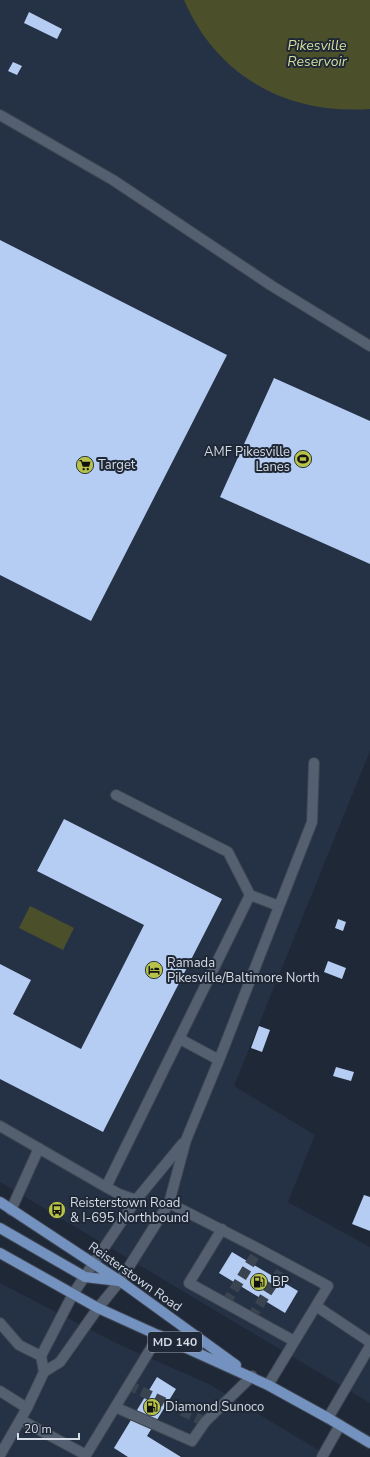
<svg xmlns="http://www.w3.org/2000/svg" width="370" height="1457" font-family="'Nunito Sans',sans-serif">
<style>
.built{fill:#253144}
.water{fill:#4b502a}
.building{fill:#b5cdf2}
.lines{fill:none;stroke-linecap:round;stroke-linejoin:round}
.minor-tunnel{stroke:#3a4350;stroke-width:10;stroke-dasharray:10 5;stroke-linecap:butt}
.minor-casing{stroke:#3e4551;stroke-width:12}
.major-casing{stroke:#3e4551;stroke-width:12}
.minor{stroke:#545f6f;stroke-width:10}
.major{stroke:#7492c0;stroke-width:10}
.labels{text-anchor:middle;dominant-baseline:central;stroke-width:4;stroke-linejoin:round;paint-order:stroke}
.shield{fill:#1f2836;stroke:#9fa6b1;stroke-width:1}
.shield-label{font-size:12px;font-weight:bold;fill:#d6dce6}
.poi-label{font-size:13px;fill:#d6dce6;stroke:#1f2836;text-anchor:start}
.street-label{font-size:13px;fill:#d6dce6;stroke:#1f2836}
.water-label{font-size:14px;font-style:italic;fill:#d5de9b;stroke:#1f2836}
</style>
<rect width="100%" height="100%" fill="#1f2836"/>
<path class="built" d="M0 0H370V751L234 1086 315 1135 288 1202 370 1247V1403L0 1182Z
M0 1283 118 1344 209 1384 330 1457H0Z"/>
<path class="water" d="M184 0H370V109C288 115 217 77 184 0Z
M30 906 74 928 63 950 19 928Z"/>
<path class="building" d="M29 12 62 29 57 39 24 23Z
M13 62 22 66 17 75 8 71Z
M0 240 227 355 91 621 0 575Z
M274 378 370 421V564L220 497Z
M64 819 222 899 103 1132 0 1079V964L31 980 13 1014 81 1049 144 925 37 871Z
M338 919 346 922 343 931 335 928Z
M328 961 346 968 342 979 324 972Z
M259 1026 270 1030 262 1052 251 1048Z
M336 1067 354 1072 351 1081 333 1076Z
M364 1195 370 1197V1231L352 1224Z
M232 1252 298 1291 285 1313 219 1273Z
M157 1377 176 1389 147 1436 181 1457H128L114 1448Z"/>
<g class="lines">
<path class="minor-tunnel" d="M226 1303 259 1249
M251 1318 286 1263
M128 1385 205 1422"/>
<defs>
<path id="minor" d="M0 115 113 180 272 286 370 346
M250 895 279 906
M180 1039 219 1060
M0 1126 106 1187 250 895 228 852 116 795
M106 1187 119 1194 136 1200
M169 1203 259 1249 328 1286 268 1385
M11 1210 39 1148
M222 1229 189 1283 294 1341
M316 1306 370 1342
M0 1323 19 1345 41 1356
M44 1372 41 1356 73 1294 136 1200 183 1143
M0 1391 27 1408
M115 1407 192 1441 205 1422 252 1376
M328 1418 370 1346
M21 1420 86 1455 159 1335
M0 1455 27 1408 44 1372 60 1362 98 1308 120 1281 169 1203 186 1140 219 1060 312 822 314 763
M322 1457 340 1425"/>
<path id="major" d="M0 1202 120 1281 236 1365
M0 1228 85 1277 119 1281
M0 1253 98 1308 268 1385 328 1418 370 1443"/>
</defs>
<use href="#minor" class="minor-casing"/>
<use href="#major" class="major-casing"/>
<use href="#minor" class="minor"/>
<use href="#major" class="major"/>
</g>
<defs>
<symbol id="stadium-disc" viewBox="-11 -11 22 22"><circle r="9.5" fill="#b6c249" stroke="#1f2836"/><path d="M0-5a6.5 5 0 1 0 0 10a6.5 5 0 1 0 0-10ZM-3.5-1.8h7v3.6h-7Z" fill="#111"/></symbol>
<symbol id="supermarket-disc" viewBox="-11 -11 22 22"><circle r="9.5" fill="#b6c249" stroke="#1f2836"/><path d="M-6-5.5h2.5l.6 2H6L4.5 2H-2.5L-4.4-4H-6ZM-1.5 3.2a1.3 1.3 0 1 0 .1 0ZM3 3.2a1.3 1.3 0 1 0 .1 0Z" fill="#111"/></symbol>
<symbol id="hotel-disc" viewBox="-11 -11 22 22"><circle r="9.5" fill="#b6c249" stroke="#1f2836"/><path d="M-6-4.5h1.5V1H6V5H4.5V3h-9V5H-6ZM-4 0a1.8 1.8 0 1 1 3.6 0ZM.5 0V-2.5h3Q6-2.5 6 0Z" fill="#111"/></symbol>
<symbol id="bus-disc" viewBox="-11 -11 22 22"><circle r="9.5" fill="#b6c249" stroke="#1f2836"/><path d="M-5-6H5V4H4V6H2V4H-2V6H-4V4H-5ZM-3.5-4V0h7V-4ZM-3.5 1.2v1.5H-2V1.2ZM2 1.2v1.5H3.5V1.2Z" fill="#111"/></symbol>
<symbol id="fuel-disc" viewBox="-11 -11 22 22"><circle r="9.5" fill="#b6c249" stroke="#1f2836"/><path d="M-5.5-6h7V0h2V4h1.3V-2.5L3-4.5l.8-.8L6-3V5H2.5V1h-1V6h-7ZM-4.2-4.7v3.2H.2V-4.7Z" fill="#111"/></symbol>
</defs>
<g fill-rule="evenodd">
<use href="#stadium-disc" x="293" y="449" width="20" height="20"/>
<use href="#supermarket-disc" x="75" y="455" width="20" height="20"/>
<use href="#hotel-disc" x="144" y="960" width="20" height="20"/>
<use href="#bus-disc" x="47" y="1200" width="20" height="20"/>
<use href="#fuel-disc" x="249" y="1272" width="20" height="20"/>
<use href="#fuel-disc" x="142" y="1397" width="20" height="20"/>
</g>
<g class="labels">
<rect class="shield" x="148" y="1332" width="54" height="20" rx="3"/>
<g class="shield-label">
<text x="175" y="1342">MD 140</text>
</g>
<g class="poi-label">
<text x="290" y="452" text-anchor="end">AMF Pikesville<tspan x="290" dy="15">Lanes</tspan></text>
<text x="98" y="465">Target</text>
<text x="167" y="963">Ramada<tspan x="167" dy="15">Pikesville/Baltimore North</tspan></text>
<text x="70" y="1203">Reisterstown Road<tspan x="70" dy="15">&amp; I-695 Northbound</tspan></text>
<text x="272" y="1282">BP</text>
<text x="165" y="1407">Diamond Sunoco</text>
</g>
<g class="street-label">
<text transform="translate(135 1277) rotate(35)">Reisterstown Road</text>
</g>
<g class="water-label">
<text x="317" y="45">Pikesville<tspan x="317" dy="16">Reservoir</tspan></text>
</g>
</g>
<path d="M18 1433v6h61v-6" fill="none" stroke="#d6dce6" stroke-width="2"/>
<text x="24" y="1433" font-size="12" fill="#d6dce6" stroke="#1f2836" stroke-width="3" paint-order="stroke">20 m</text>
</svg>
